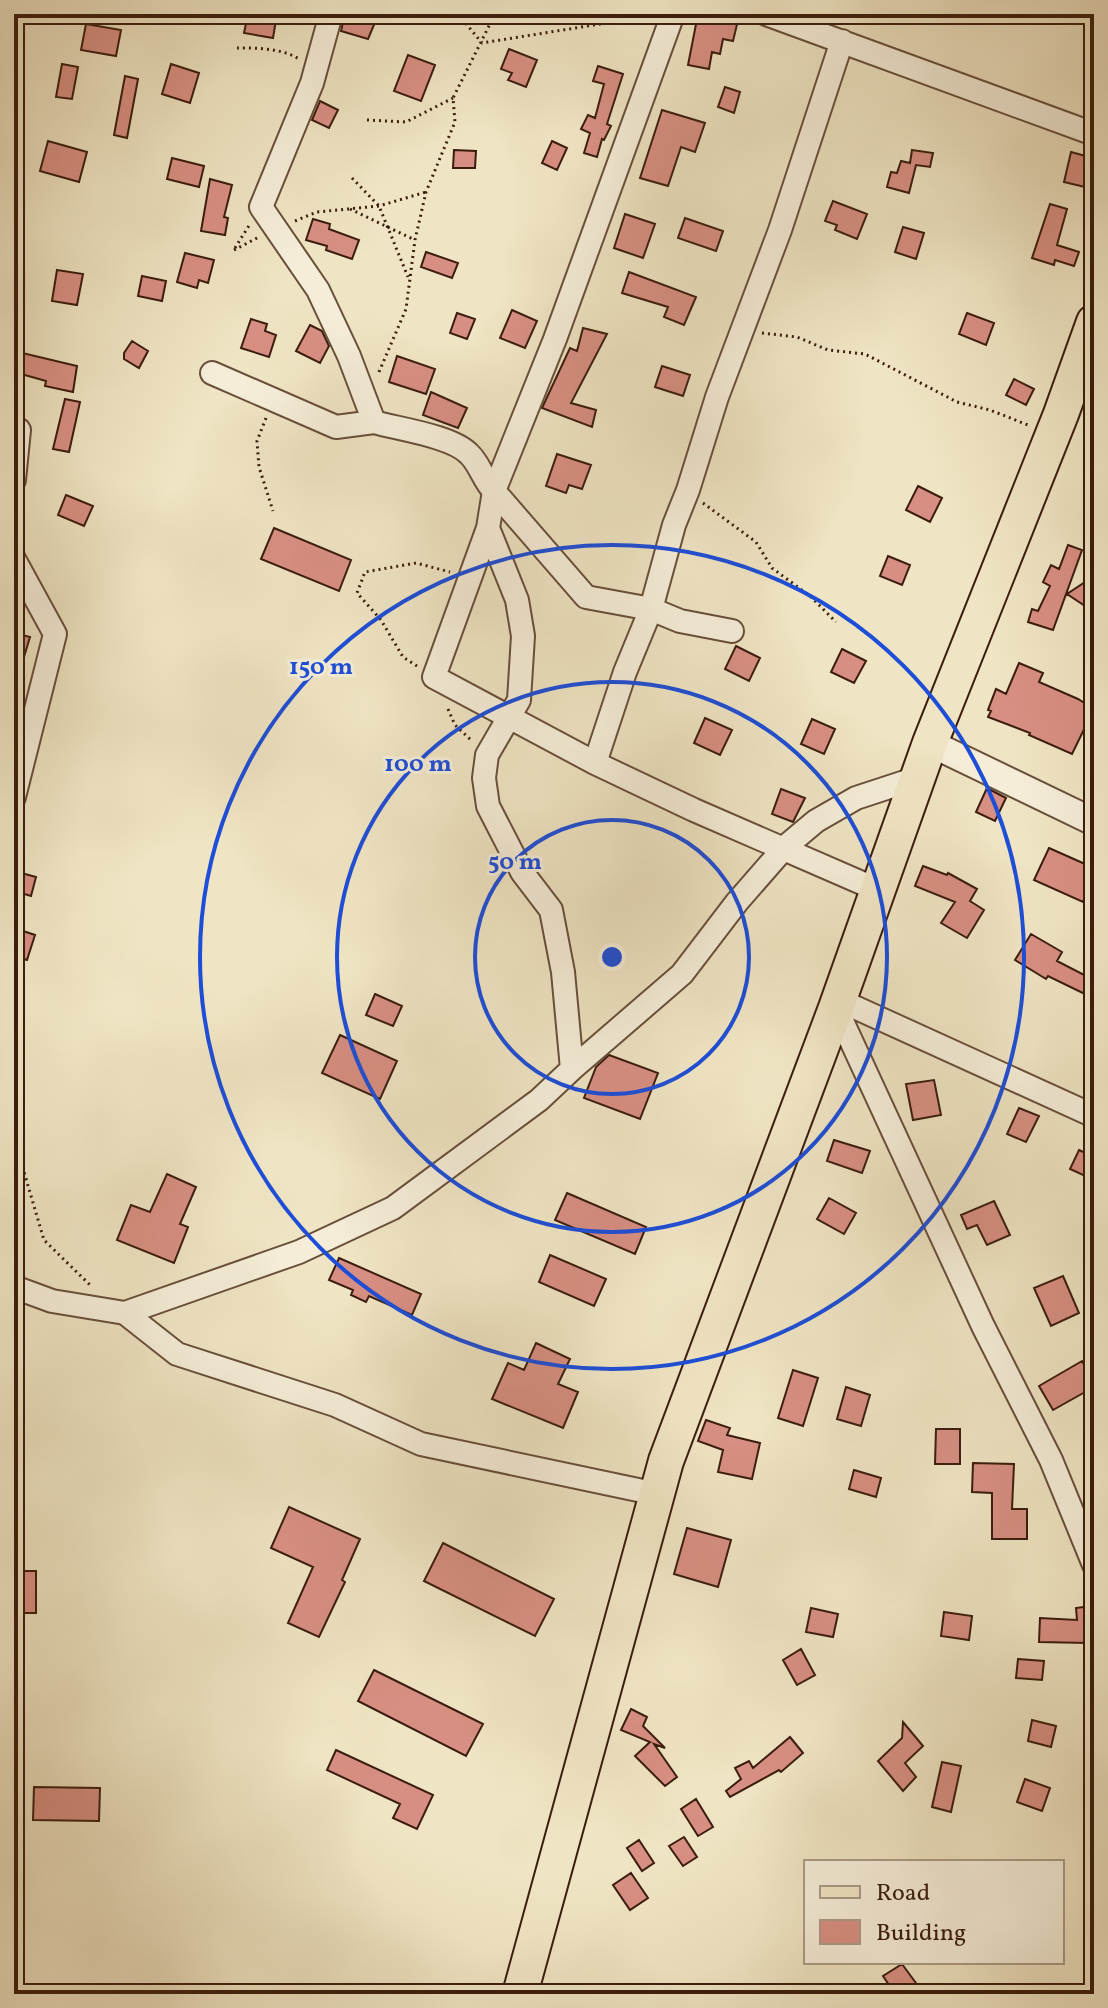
<svg xmlns="http://www.w3.org/2000/svg" width="1108" height="2008" font-family="Vollkorn,serif">
<style>
.building{fill:#d88f83;stroke:#3b1d0d;stroke-width:2}
.lines{fill:none;stroke-linecap:round;stroke-linejoin:round}
.minor-casing{stroke:#684f3a;stroke-width:26}
.tertiary-casing{stroke:#684f3a;stroke-width:30}
.primary-casing{stroke:#3b1d0d;stroke-width:38}
.path{stroke:#3b1d0d;stroke-width:3;stroke-dasharray:2 4;stroke-linecap:butt}
.minor{stroke:#f5edd8;stroke-width:22}
.tertiary{stroke:#f5edd8;stroke-width:26}
.primary{stroke:#efe4c3;stroke-width:34}
.ring{fill:none;stroke:#1d4ed8;stroke-width:4}
.centre{fill:#1d4ed8;stroke:#f5edd8;stroke-width:4}
.ring-label{font-size:24px;text-anchor:middle;font-weight:bold;fill:#1d4ed8;stroke:#f5edd8;stroke-width:6;stroke-linejoin:round;paint-order:stroke}
</style>
<rect width="100%" height="100%" fill="#efe4c3"/>
<filter id="stains"><feTurbulence type="fractalNoise" baseFrequency=".0025" numOctaves="4"/><feColorMatrix values="0 0 0 0 .2 0 0 0 0 .09 0 0 0 0 .02 0 0 0 .5 -.17"/></filter>
<radialGradient id="worn" r=".72"><stop offset=".6" stop-color="#630" stop-opacity="0"/><stop offset="1" stop-color="#630" stop-opacity=".3"/></radialGradient>
<path class="building" d="M248 14 276 20 273 38 244 33Z
M345 14H361L376 20 368 39 341 31Z
M698 14 739 16 733 41 723 39 720 54 712 52 709 69 688 65Z
M86 24 121 30 116 56 81 50Z
M509 49 537 60 526 87 508 80 512 73 501 69Z
M408 55 435 65 421 101 394 91Z
M62 64 78 67 72 99 56 97Z
M171 64 199 73 190 103 162 94Z
M598 66 623 74 607 124 611 126 604 140 602 139 597 157 584 153 590 133 581 129 588 115 595 118 604 84 593 81Z
M125 76 138 79 127 138 114 135Z
M725 87 740 92 734 113 718 107Z
M320 101 338 110 329 128 312 120Z
M662 110 705 123 695 152 681 147 668 186 640 178Z
M48 141 87 152 79 182 40 171Z
M552 141 567 148 557 170 542 163Z
M454 150 476 151 475 168H453Z
M912 150 933 153 930 167 916 165 909 193 887 187 891 172 897 173 901 161 910 163Z
M1071 152 1093 158 1085 187 1064 182Z
M172 158 204 166 199 187 167 179Z
M210 179 232 185 224 217 228 218 225 235 201 231Z
M833 201 867 214 857 239 835 230 837 225 825 221Z
M1050 204 1067 209 1057 245 1079 252 1074 266 1055 260 1054 265 1032 258Z
M625 214 655 224 643 258 614 248Z
M685 218 723 231 716 251 678 238Z
M313 219 330 224 329 229 359 240 352 259 326 250 327 246 306 240Z
M903 227 924 233 916 259 895 252Z
M426 252 458 263 452 278 421 267Z
M185 253 214 260 208 283 199 280 197 288 177 282Z
M57 270 83 274 77 305 52 301Z
M629 272 696 297 684 325 664 317 668 307 622 293Z
M142 276 166 281 162 301 138 296Z
M512 310 537 321 525 348 500 338Z
M457 313 475 319 467 339 450 333Z
M967 313 994 323 986 345 959 334Z
M251 319 267 324 265 331 276 335 269 357 241 348Z
M310 325 322 331 329 346 320 363 296 351Z
M583 328 607 334 571 403 596 410 592 427 542 408 570 348 577 351Z
M132 341 148 351 139 368 124 359V353Z
M14 351 77 366 73 392 45 386 46 381 14 372Z
M397 356 435 369 426 394 389 382Z
M662 366 690 375 683 396 655 387Z
M1014 379 1034 389 1026 405 1006 395Z
M431 392 467 408 458 428 423 415Z
M65 399 80 402 69 452 53 449Z
M557 454 591 465 582 489 569 485 566 493 546 486Z
M918 486 942 498 930 522 906 510Z
M66 495 93 506 84 526 58 515Z
M274 528 351 560 339 591 261 559Z
M1068 545 1082 550 1053 630 1028 622 1032 609 1038 611 1050 586 1043 582 1051 565 1059 569Z
M888 556 910 565 902 585 880 576Z
M1094 576V612L1067 594Z
M14 633 30 637 18 677H14Z
M736 646 760 658 749 681 725 669Z
M842 649 866 661 854 683 831 672Z
M1019 663 1043 673 1039 682 1078 699 1094 709 1072 754 1029 735 1030 733 988 717 991 711 988 710 996 689 1006 694Z
M705 718 732 730 720 755 694 743Z
M812 719 835 729 824 754 801 744Z
M987 788 1006 798 995 821 976 812Z
M781 789 805 798 793 822 772 814Z
M1049 848 1094 868V877L1083 902 1034 880Z
M923 866 947 875 948 873 977 889 970 901 984 910 967 938 941 923 955 902 915 886Z
M14 871 36 877 31 896 14 891Z
M14 928 35 935 27 960 14 956Z
M1031 934 1062 952 1057 961 1094 980 1089 996 1048 976 1046 979 1015 960Z
M375 994 402 1006 393 1026 366 1015Z
M340 1035 397 1061 380 1099 322 1073Z
M609 1055 658 1073 640 1119 584 1098 596 1067Z
M934 1080 941 1115 913 1120 906 1084Z
M1019 1108 1039 1116 1026 1142 1007 1134Z
M834 1140 870 1151 862 1173 827 1161Z
M1079 1150 1094 1157V1180L1070 1169Z
M167 1174 196 1187 180 1224 188 1227 174 1263 117 1240 131 1205 150 1212Z
M567 1193 646 1227 635 1254 555 1220Z
M829 1198 856 1213 844 1234 817 1219Z
M994 1201 1010 1235 987 1245 977 1225 967 1229 961 1215Z
M550 1255 606 1279 594 1306 539 1282Z
M339 1258 421 1294 412 1315 369 1296 366 1302 351 1295 353 1290 329 1280Z
M1063 1276 1079 1313 1051 1326 1034 1288Z
M536 1343 570 1359 558 1384 578 1392 563 1428 492 1399 508 1363 524 1370Z
M1082 1361 1094 1382V1387L1053 1410 1039 1386Z
M793 1370 818 1378 803 1426 778 1418Z
M846 1387 870 1395 861 1426 837 1419Z
M706 1420 730 1428 727 1435 760 1443 752 1479 718 1472 723 1450 698 1441Z
M936 1429H960V1464H935Z
M973 1463 1014 1464 1012 1509H1027V1539H992V1493L972 1492Z
M854 1470 881 1478 876 1497 849 1489Z
M289 1507 360 1539 342 1580 345 1582 319 1637 288 1623 313 1567 271 1548Z
M687 1528 731 1540 718 1587 674 1574Z
M443 1543 554 1599 535 1636 424 1581Z
M14 1571H36V1613H14Z
M1091 1606 1092 1624 1087 1625 1088 1643 1039 1642 1040 1618 1077 1620 1076 1608Z
M811 1608 838 1614 833 1637 806 1632Z
M944 1612 972 1616 969 1640 941 1636Z
M801 1649 815 1675 797 1685 783 1660Z
M1018 1659 1044 1661 1042 1680 1016 1678Z
M374 1670 483 1724 466 1756 358 1701Z
M631 1709 647 1717 643 1726 665 1748 654 1744 677 1777 665 1786 635 1756 650 1742 621 1730Z
M1032 1720 1056 1726 1051 1747 1028 1741Z
M903 1722 923 1746 905 1763 916 1777 903 1791 878 1761 902 1738Z
M790 1737 803 1753 781 1772 779 1770 730 1797 726 1791 741 1779 735 1768 749 1761 753 1768Z
M336 1750 433 1795 417 1829 393 1818 400 1804 327 1770Z
M942 1762 961 1766 951 1812 932 1807Z
M1025 1779 1050 1788 1042 1811 1017 1802Z
M34 1787 100 1788 99 1821 33 1820Z
M696 1799 713 1827 698 1836 681 1809Z
M684 1837 697 1857 683 1866 669 1846Z
M639 1840 654 1863 642 1871 627 1848Z
M631 1873 648 1898 630 1910 613 1885Z
M902 1964 924 1994H895L883 1976Z"/>
<g class="lines">
<defs>
<path id="minor" d="M673 14 555 339 494 491 586 597 651 609 674 525 688 490 717 397 780 230 842 41
M766 14 1094 134
M212 373 336 427 374 422
M14 480 19 430
M488 528 434 677 595 763 694 810 878 890
M14 559 55 634 14 797
M595 763 625 672 651 609 680 621 732 631
M839 1000 1094 1116
M836 1008 983 1326 1051 1460 1094 1565
M572 1069 682 974 737 902 785 847 816 821 856 798 917 778
M14 1287 52 1301 125 1313 299 1252 393 1208 539 1100 572 1069 563 972 551 910 522 872 488 806 484 778 487 755 519 700 523 636 517 600 488 528 494 491C483 480 480 464 469 454 452 436 398 429 374 422L349 356 318 290 261 207 312 83 331 14
M125 1313 177 1354 335 1405 421 1444 657 1494"/>
<path id="tertiary" d="M930 743 1094 822"/>
<path id="primary" d="M520 1994 666 1461 836 1008 930 743 1061 414 1094 322"/>
</defs>
<use href="#minor" class="minor-casing"/>
<use href="#tertiary" class="tertiary-casing"/>
<use href="#primary" class="primary-casing"/>
<path class="path" d="M458 14 482 43 625 20 650 23
M237 48C257 48 281 48 299 59
M367 120 406 122 453 98
M352 178 379 206 408 277
M350 209 415 240
M295 221 317 212 379 206 426 192
M235 248 250 224
M234 250 259 237
M762 333 797 337 828 350 865 354 957 402 990 410 1028 425
M379 372 406 309 415 240 426 192 455 122 453 98 495 14
M266 418 257 441 259 467 273 511
M703 503 756 542 772 568 810 596 836 622
M417 666 403 657 381 620 357 593 365 572 416 563 450 572
M448 709 455 725 472 741
M14 1138 44 1240 91 1286"/>
<use href="#minor" class="minor"/>
<use href="#tertiary" class="tertiary"/>
<use href="#primary" class="primary"/>
</g>
<g class="ring">
<circle cx="612" cy="957" r="137"/>
<circle cx="612" cy="957" r="275"/>
<circle cx="612" cy="957" r="412"/>
</g>
<circle cx="612" cy="957" r="12" class="centre"/>
<g class="ring-label">
<text x="321" y="674">150 m</text>
<text x="418" y="771">100 m</text>
<text x="515" y="869">50 m</text>
</g>
<rect width="1108" height="2008" fill="none" stroke="#efe4c3" stroke-width="48"/>
<rect x="16" y="16" width="1076" height="1976" fill="none" stroke="#3b1d0d" stroke-width="4"/>
<rect x="24" y="24" width="1060" height="1960" fill="none" stroke="#3b1d0d" stroke-width="2"/>
<rect x="804" y="1860" width="260" height="104" fill="#f5edd8" stroke="#ab9a87" stroke-width="2"/>
<rect x="820" y="1886" width="40" height="12" fill="#efe4c3" stroke="#ab9a87" stroke-width="2"/>
<text x="876" y="1900" font-size="24" fill="#3b1d0d">Road</text>
<rect x="820" y="1920" width="40" height="24" fill="#d88f83" stroke="#ab9a87" stroke-width="2"/>
<text x="876" y="1940" font-size="24" fill="#3b1d0d">Building</text>
<rect width="100%" height="100%" filter="url(#stains)"/>
<rect width="100%" height="100%" fill="url(#worn)"/>
</svg>
